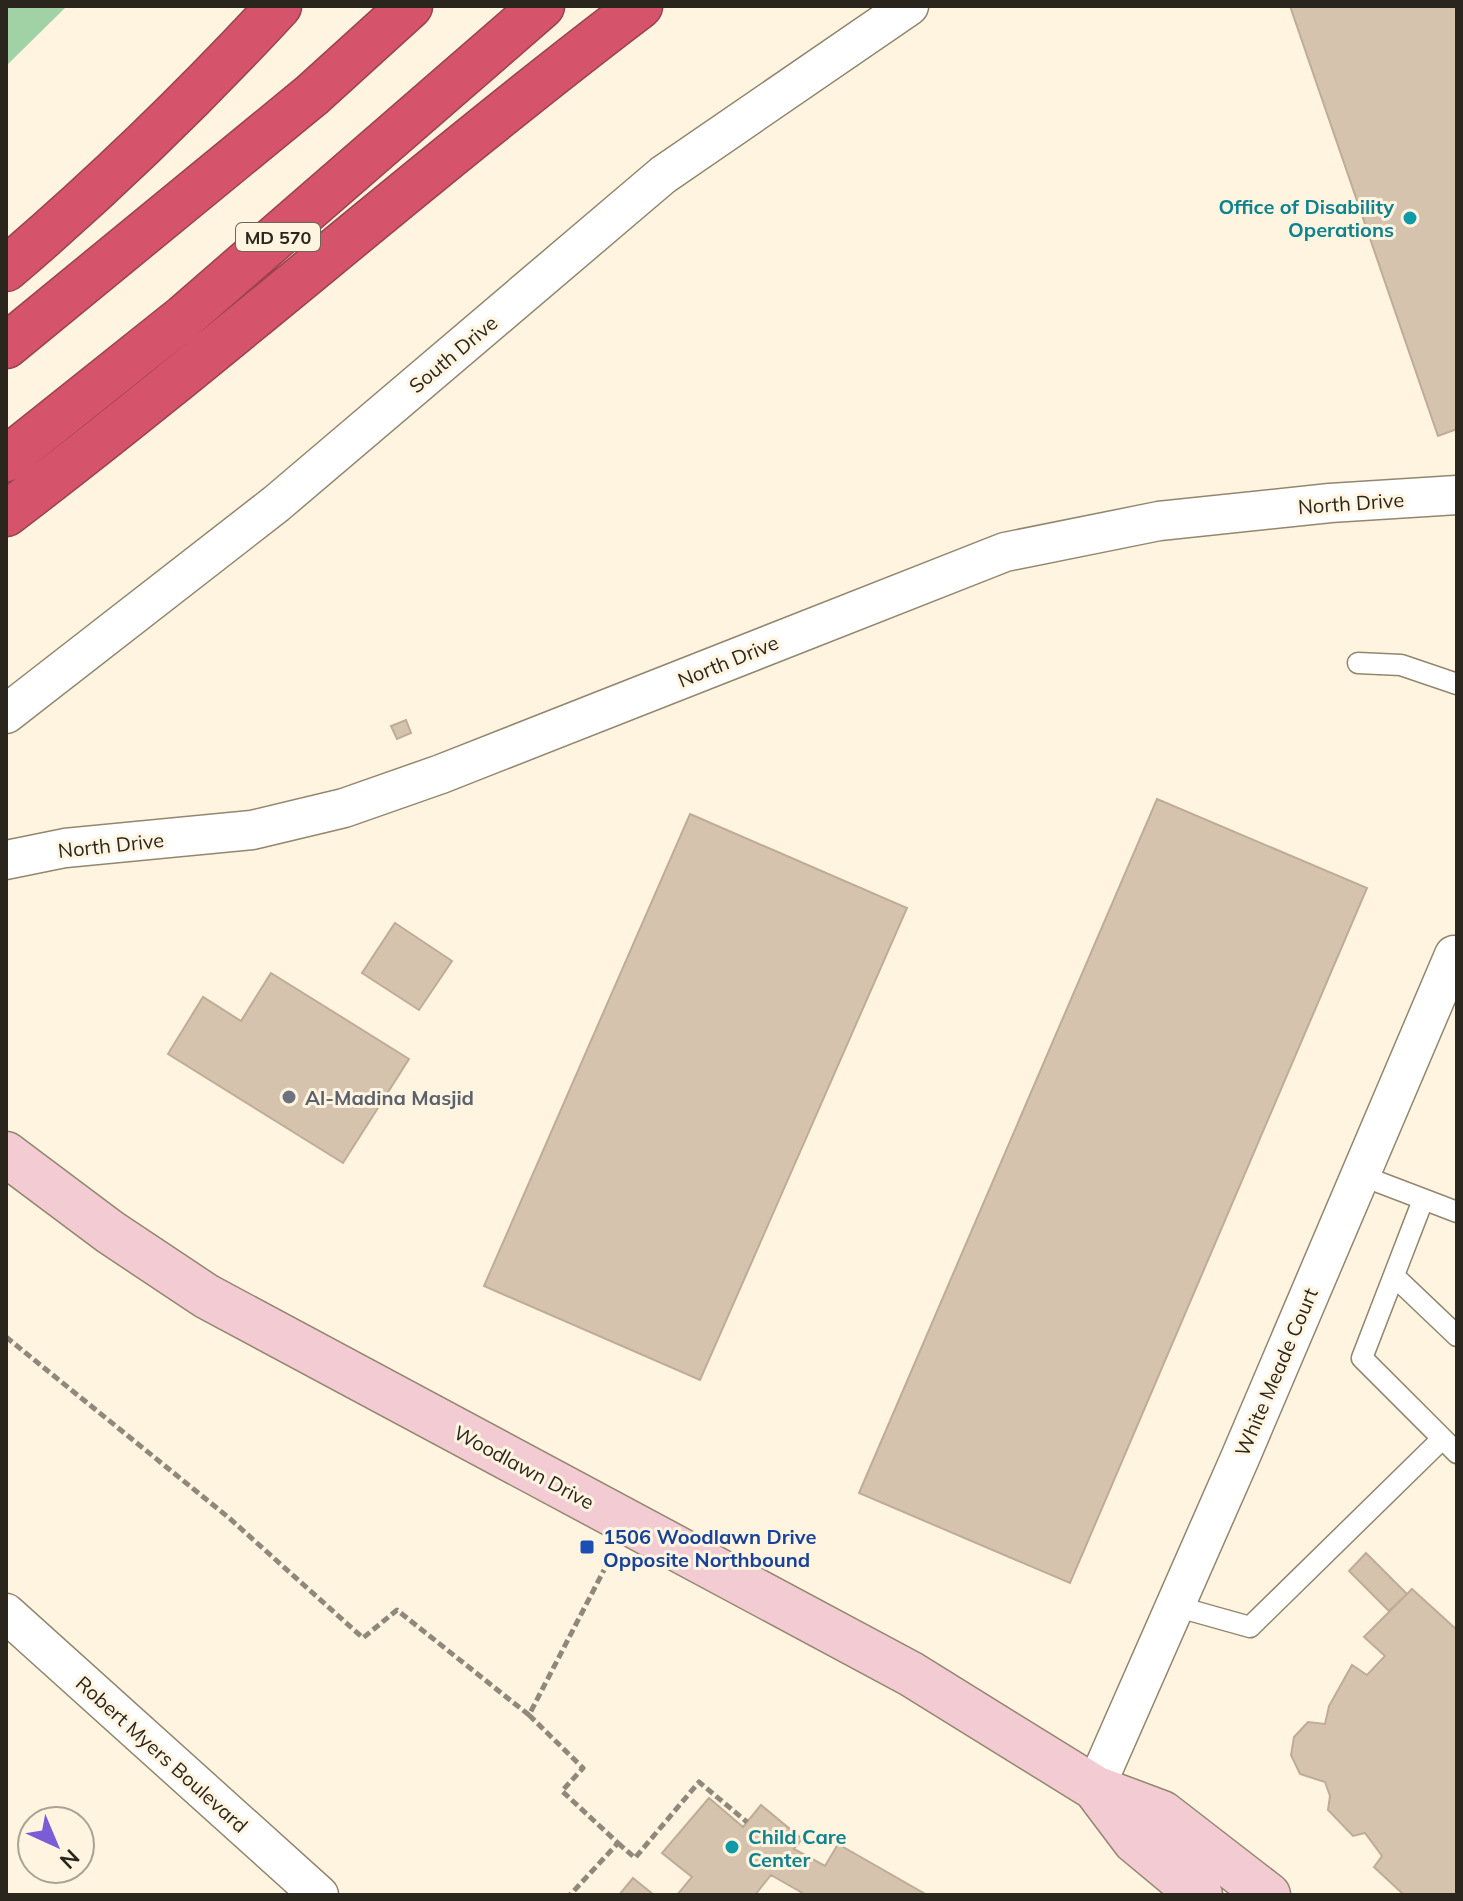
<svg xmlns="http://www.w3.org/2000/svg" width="1463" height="1901" font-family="Mulish,sans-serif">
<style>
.green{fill:#a1d2a6}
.building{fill:#d6c3ad;stroke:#bfac97;stroke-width:2}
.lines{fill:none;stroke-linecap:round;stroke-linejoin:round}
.lane-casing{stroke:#93866f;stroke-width:23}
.street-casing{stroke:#93866f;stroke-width:41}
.secondary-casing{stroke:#93866f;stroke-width:47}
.highway-casing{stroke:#9a4350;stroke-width:47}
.path{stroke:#90887a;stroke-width:5;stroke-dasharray:8 4;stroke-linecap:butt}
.lane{stroke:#fff;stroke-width:20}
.street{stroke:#fff;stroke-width:38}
.secondary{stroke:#f3cbd3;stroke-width:44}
.highway{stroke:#d6536c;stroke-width:44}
.culture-dot{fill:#0f9aa8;stroke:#fff4e0;stroke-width:3}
.worship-dot{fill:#6b7280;stroke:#fff4e0;stroke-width:3}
.transit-dot{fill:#1a4fb4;stroke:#fff4e0;stroke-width:3}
.labels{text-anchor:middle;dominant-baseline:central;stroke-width:6;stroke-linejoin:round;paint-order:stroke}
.shield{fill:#fff4e0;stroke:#6b6458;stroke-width:2}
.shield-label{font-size:18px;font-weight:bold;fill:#2b261d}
.culture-label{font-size:20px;font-weight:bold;fill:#0d838f;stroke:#fff4e0;text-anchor:end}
.street-label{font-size:20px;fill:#2b261d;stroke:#fff4e0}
.worship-label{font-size:20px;font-weight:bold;fill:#5b616d;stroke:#fff4e0;text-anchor:start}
.transit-label{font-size:20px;font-weight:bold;fill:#164399;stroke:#fff4e0;text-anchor:start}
</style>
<rect width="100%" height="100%" fill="#fff4e0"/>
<path class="green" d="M6 6H67L6 66Z"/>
<path class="building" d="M1290 6H1457V429L1438 436Z
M406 720 411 733 397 739 391 726Z
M1157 799 1367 888 1070 1583 859 1493Z
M690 814 907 908 700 1380 484 1286Z
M395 923 452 961 419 1010 362 973Z
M271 973 409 1059 343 1163 168 1054 203 997 241 1021Z
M1366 1553 1407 1594 1389 1611 1349 1571Z
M1412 1589 1457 1630V1895H1404L1374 1867 1382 1856 1365 1833 1353 1836 1328 1810 1330 1796 1325 1782 1300 1774 1291 1755 1294 1737 1308 1722 1325 1724 1329 1706 1352 1665 1367 1675 1385 1656 1364 1637Z
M709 1798 743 1827 761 1805 802 1839 794 1849 825 1866 838 1844 927 1895H806L771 1875 755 1895H677L692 1877 662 1853Z
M633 1878 654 1895H619Z"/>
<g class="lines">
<defs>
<path id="lane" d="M1358 663 1401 665 1457 684
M1360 1175 1457 1212
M1423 1200 1362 1358 1457 1453
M1394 1276 1457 1336
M1175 1606 1250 1627 1442 1439"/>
<path id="street" d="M6 714 276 504 663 175 909 6
M6 860 65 848 252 830 344 808 441 774 1005 552 1159 521 1330 503 1457 495
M6 1613 319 1895
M1095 1788 1240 1458 1454 955"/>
<path id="secondary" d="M6 1154 110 1232 206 1296 911 1674 1095 1788 1162 1813 1268 1895
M1095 1788 1135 1841 1200 1895"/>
<path id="highway" d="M6 269C102 187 193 99 279 6
M6 346 312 95 410 6
M6 459 184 317 542 6
M6 514C222 350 424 170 640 6"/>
</defs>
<use href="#lane" class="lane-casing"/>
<use href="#street" class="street-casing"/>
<use href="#secondary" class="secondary-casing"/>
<use href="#highway" class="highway-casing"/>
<path class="path" d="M6 1337 228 1517 363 1638 397 1610 529 1715 604 1570
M529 1715 583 1768 562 1791 618 1843 570 1895
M618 1843 635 1858 699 1782 747 1822"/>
<use href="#lane" class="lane"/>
<use href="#street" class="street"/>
<use href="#secondary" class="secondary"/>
<use href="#highway" class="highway"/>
</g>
<g class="culture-dot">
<circle cx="1410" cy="218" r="8"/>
<circle cx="732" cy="1847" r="8"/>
</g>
<circle class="worship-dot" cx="289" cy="1097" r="8"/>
<rect class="transit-dot" x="579" y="1539" width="16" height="16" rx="4"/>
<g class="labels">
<rect class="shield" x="236" y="223" width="84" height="28" rx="6"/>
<g class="shield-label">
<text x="278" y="237">MD 570</text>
</g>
<g class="culture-label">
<text x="1394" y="206">Office of Disability<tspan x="1394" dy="23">Operations</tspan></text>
<text x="748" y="1836" text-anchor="start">Child Care<tspan x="748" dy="23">Center</tspan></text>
</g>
<g class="street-label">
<text transform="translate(453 354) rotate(-40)">South Drive</text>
<text transform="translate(1351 503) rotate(-4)">North Drive</text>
<text transform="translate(728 661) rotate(-22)">North Drive</text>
<text transform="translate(111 845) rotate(-6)">North Drive</text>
<text transform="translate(1276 1372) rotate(-67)">White Meade Court</text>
<text transform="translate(524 1467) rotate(28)">Woodlawn Drive</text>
<text transform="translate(162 1754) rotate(42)">Robert Myers Boulevard</text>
</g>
<g class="worship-label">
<text x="305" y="1097">Al-Madina Masjid</text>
</g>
<g class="transit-label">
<text x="603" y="1536">1506 Woodlawn Drive<tspan x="603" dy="23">Opposite Northbound</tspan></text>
</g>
</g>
<rect width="1463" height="1901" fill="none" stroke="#2b261d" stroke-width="16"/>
<g transform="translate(56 1845) rotate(136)"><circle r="38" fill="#fff4e0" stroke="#aaa292" stroke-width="2"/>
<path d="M0-6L14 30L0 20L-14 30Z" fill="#795cd6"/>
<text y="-12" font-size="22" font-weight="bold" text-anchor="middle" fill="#2b261d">N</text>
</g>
</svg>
